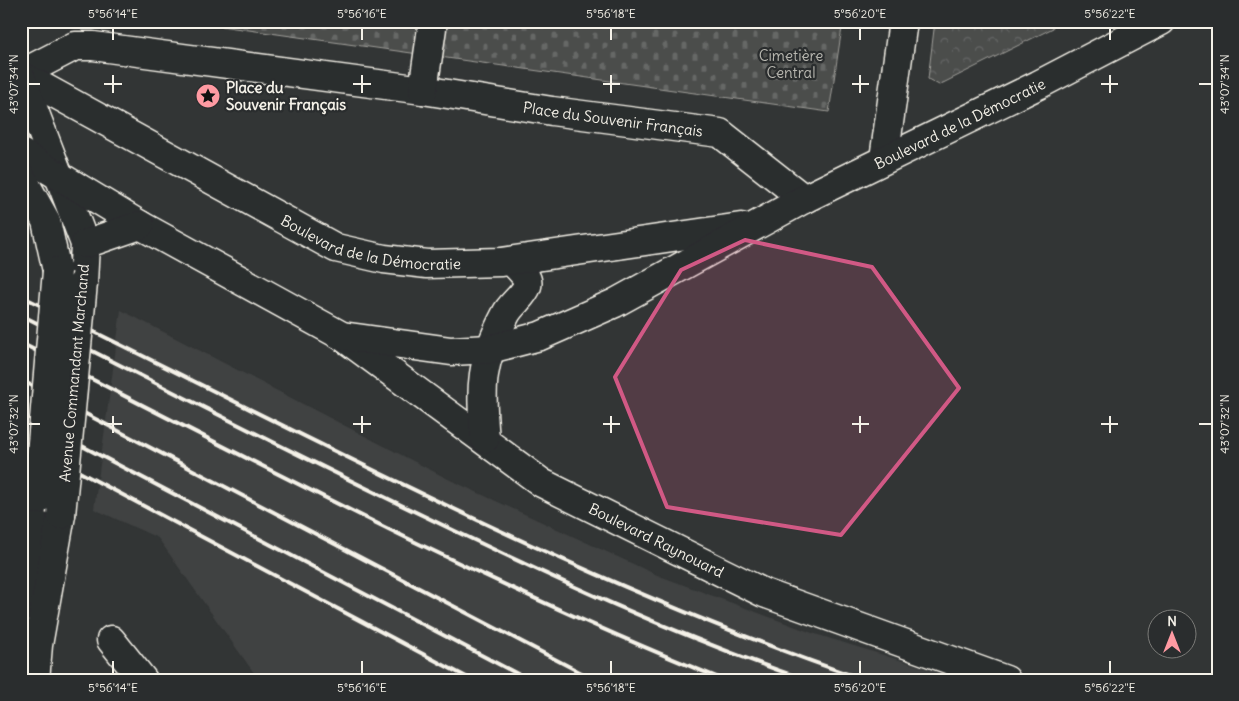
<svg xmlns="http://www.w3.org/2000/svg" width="1239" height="701" font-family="Delius,sans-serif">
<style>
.built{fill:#404242}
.forest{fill:url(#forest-crowns);stroke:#a09f9a}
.cemetery{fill:url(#cemetery-stones);stroke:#a09f9a}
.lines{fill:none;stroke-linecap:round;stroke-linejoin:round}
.minor-casing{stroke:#f4f1e8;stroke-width:31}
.major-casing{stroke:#f4f1e8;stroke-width:31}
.minor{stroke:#2a2d2e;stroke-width:28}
.major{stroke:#2a2d2e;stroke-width:28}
.rail{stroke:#f4f1e8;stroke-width:4}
.major-bridge-casing{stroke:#f4f1e8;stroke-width:31;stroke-linecap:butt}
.major-bridge{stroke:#2a2d2e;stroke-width:28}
.marked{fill:#d15985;fill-opacity:0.2;stroke:#d15985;stroke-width:4;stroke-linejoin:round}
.ticks{fill:none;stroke:#f4f1e8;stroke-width:2}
.labels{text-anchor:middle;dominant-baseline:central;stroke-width:4.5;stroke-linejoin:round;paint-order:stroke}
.park-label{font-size:15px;fill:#b9b8b1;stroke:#2a2d2e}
.poi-label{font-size:15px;font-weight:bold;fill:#f4f1e8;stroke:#2a2d2e;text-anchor:start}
.street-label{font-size:15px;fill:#f4f1e8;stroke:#2a2d2e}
.neatline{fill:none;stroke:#f4f1e8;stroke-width:2}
.ticks-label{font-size:12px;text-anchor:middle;fill:#f4f1e8}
</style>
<defs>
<pattern id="forest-crowns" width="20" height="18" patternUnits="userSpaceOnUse" patternTransform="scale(1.25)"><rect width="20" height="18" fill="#4b4d4c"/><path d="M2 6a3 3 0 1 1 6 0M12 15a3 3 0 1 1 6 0" fill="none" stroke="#666766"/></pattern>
<pattern id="cemetery-stones" width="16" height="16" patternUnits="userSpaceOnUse" patternTransform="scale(1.25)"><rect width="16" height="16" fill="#4b4d4c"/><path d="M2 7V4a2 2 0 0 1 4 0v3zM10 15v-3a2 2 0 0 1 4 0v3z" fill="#666766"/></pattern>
</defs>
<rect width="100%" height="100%" fill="#323535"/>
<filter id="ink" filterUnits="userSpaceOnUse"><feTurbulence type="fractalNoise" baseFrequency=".02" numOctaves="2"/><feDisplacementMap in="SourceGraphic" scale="10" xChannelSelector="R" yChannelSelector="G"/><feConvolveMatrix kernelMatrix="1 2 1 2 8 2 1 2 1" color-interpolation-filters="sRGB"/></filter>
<g filter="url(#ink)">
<path class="built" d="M21 263 25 265 21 408Z
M121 310 448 479 657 575 812 633 964 680H259L158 538 94 509Z"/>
<path class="forest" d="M935 21H1050L1053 28 939 85 928 79Z"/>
<path class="cemetery" d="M185 21H843L829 112Z"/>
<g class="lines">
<defs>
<g id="minor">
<path id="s1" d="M21 74 75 46H93L423 90 552 111 720 133 804 199"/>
<path d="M423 90 433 21"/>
<path d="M884 159 903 21"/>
<path id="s2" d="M342 336 542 483 764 593 1006 680"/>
<path d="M485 439C480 386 480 363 506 314 511 304 524 296 527 286 530 277 517 267 512 261"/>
<path d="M111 640 143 680"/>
</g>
<g id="major">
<path id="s3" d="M21 75 336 248 384 259 427 264 501 262 741 227"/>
<path d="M21 77 85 244 83 283"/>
<path id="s4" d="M21 153 140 225 342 336 451 351 490 349 540 336 615 303 804 199 1038 85 1161 21"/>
<path d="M21 176 46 221 57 271"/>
<path d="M85 244 140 225"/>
<path d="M21 608 37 500"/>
<path d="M35 680 38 645 61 515"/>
</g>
</defs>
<use href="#minor" class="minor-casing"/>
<use href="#major" class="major-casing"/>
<use href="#minor" class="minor"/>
<use href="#major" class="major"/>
<path class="rail" d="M21 296C300 431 571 580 865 680
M21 315C156 383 290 452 426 517 550 577 675 635 806 680
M21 343C253 461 482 583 724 680
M21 380 595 680
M21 414 529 680
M21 441 472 680"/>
<defs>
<path id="major-bridge" d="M37 500 57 271
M61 515 83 283"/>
</defs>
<use href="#major-bridge" class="major-bridge-casing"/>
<use href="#major-bridge" class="major-bridge"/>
</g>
</g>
<path class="marked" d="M745 240 872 267 959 388 841 535 667 507 615 377 681 270Z"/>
<path class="ticks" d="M113 28V40M362 28V40M611 28V40M860 28V40M1110 28V40M113 75V93M362 75V93M611 75V93M860 75V93M1110 75V93M28 84H40M104 84H122M353 84H371M603 84H620M852 84H869M1101 84H1118M1199 84H1212M113 416V433M362 416V433M611 416V433M860 416V433M1110 416V433M28 424H40M104 424H122M353 424H371M603 424H620M852 424H869M1101 424H1118M1199 424H1212M113 661V674M362 661V674M611 661V674M860 661V674M1110 661V674"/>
<defs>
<symbol id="sight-disc" viewBox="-11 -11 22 22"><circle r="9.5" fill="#ff9aa2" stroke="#2a2d2e"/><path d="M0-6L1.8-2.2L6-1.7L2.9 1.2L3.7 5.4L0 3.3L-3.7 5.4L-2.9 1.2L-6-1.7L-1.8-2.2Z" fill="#111"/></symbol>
</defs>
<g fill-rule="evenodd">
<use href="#sight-disc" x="194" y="82" width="28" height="28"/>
</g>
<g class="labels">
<g class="park-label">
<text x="791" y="55">Cimetière<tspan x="791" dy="17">Central</tspan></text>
</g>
<g class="poi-label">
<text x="226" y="87">Place du<tspan x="226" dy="17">Souvenir Français</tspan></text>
</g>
<g class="street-label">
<text stroke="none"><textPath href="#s1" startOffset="604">Place du Souvenir Français</textPath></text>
<text stroke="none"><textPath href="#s4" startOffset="1041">Boulevard de la Démocratie</textPath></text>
<text stroke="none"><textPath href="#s3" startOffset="392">Boulevard de la Démocratie</textPath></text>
<text transform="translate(74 373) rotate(-85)">Avenue Commandant Marchand</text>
<text stroke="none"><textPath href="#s2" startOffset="376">Boulevard Raynouard</textPath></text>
</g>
</g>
<rect width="1239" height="701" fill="none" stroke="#2a2d2e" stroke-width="55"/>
<g transform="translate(1172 634)"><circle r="24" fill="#2a2d2e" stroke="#7b7b78"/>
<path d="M0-4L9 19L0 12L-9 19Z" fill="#ff9aa2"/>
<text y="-8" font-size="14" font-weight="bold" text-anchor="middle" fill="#f4f1e8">N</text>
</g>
<rect x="28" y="28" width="1184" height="646" class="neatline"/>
<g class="ticks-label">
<text x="113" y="18">5°56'14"E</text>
<text x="362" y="18">5°56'16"E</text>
<text x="611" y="18">5°56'18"E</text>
<text x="860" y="18">5°56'20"E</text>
<text x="1110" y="18">5°56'22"E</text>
<text transform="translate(14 84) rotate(-90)" y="4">43°07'34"N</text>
<text transform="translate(1225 84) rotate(-90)" y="4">43°07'34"N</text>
<text transform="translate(14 424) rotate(-90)" y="4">43°07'32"N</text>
<text transform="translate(1225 424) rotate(-90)" y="4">43°07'32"N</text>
<text x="113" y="692">5°56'14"E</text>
<text x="362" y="692">5°56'16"E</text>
<text x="611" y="692">5°56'18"E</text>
<text x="860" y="692">5°56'20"E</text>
<text x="1110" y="692">5°56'22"E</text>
</g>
</svg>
